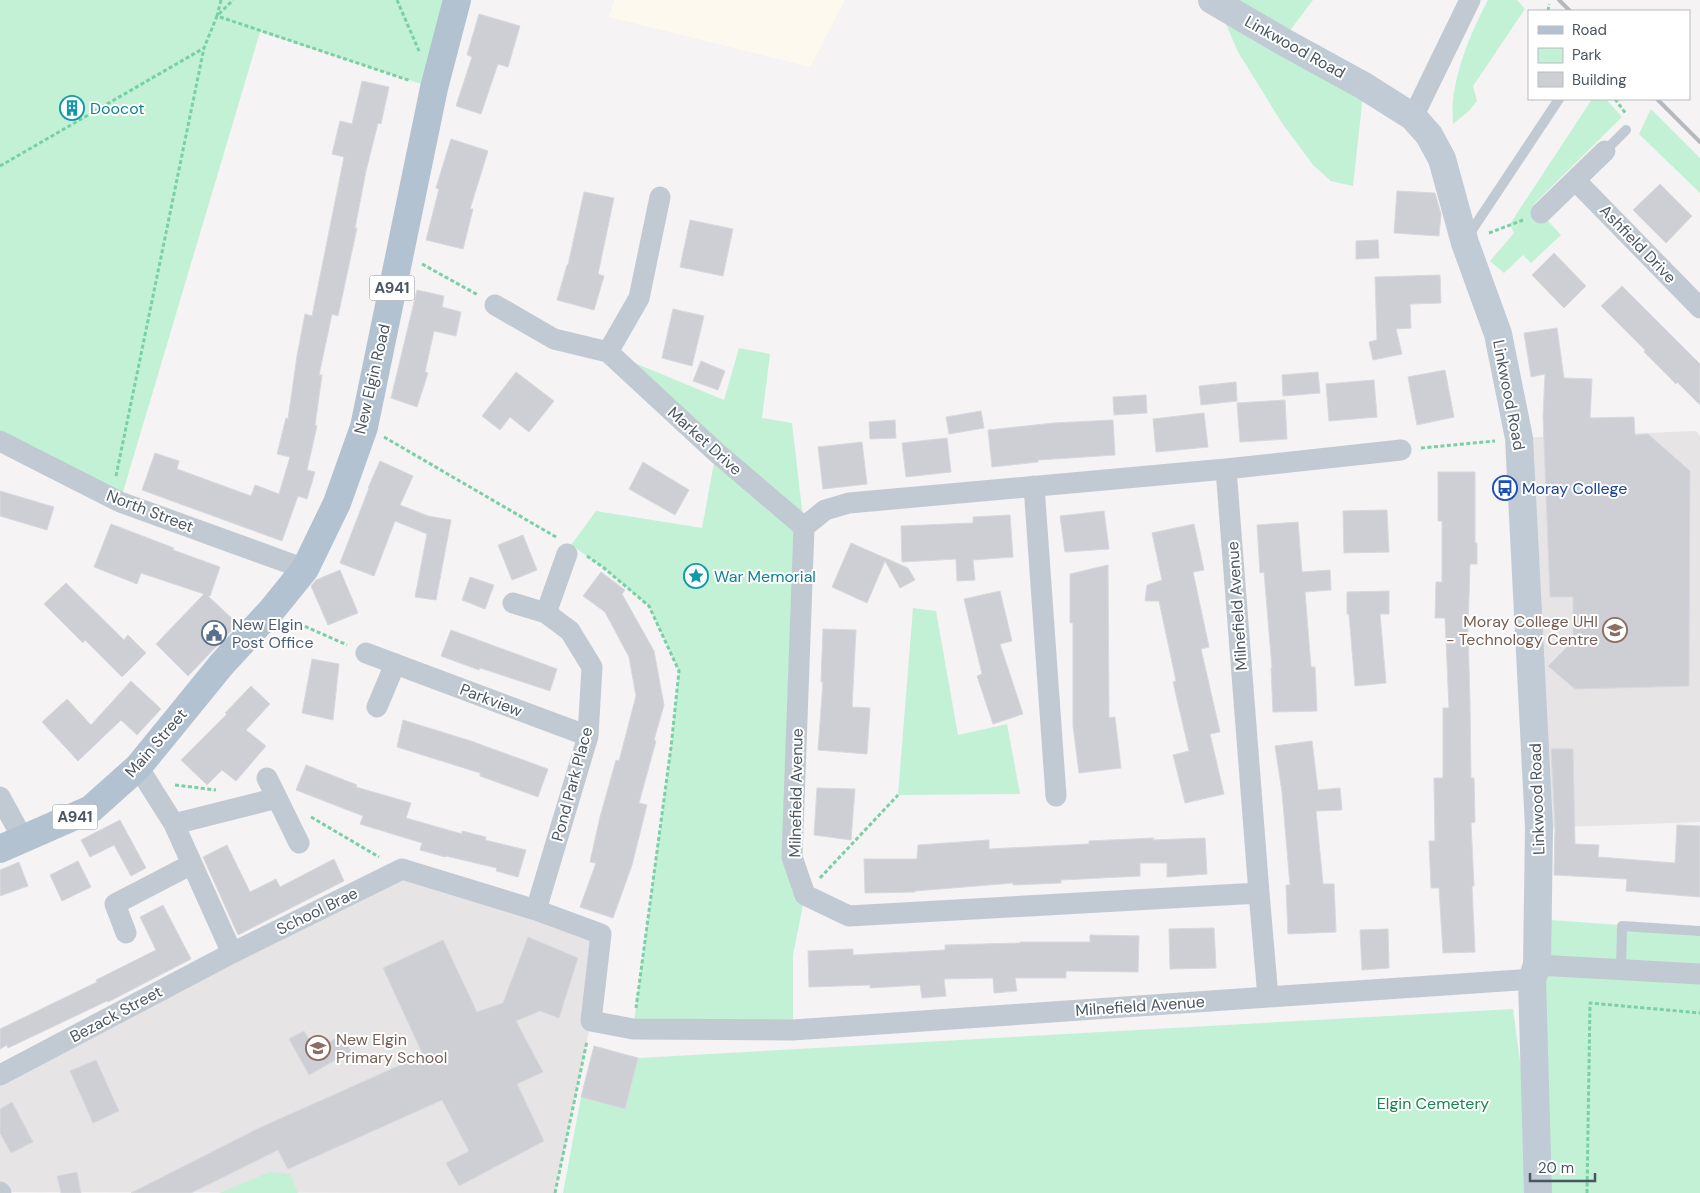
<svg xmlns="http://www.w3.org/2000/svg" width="1700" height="1193" font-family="'DM Sans',sans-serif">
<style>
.commercial{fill:#fdf9ef}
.education{fill:#e6e4e5}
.green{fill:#c3f1d5}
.building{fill:#cdcfd5;stroke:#d7d9de}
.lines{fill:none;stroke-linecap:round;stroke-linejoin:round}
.path{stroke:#7ad0a6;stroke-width:3;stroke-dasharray:4 2.5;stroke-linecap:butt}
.lane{stroke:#c1cad2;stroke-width:10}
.street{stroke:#c1cad2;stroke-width:21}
.secondary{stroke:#c1cbd6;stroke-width:28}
.primary{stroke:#b3c2d1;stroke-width:28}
.rail{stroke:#b5b8bd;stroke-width:4}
.labels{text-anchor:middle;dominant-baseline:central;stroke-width:4;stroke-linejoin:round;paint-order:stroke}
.shield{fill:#fff;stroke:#808990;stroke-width:1}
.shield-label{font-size:15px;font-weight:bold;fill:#4a5661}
.street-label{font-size:16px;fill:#4a5661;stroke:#fff}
.culture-label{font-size:16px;fill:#0d838f;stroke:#fff;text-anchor:start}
.transit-label{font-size:16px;fill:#164399;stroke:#fff;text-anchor:start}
.education-label{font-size:16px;fill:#785e54;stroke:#fff;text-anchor:end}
.service-label{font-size:16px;fill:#4e5e75;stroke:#fff;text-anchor:start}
.park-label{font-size:16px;fill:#17864f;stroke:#fff}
</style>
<rect width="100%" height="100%" fill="#f5f3f3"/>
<path class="commercial" d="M614 0H845L810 67 609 17Z"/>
<path class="education" d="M1696 431 1700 436V822L1539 828 1519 438Z
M402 869 601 934 591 1021 555 1193 0 1192V1075Z"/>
<path class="green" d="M0 0H457L434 88 260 32 120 502 0 441Z
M1212 0H1313L1282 41 1364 86 1353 186 1331 181 1313 165 1282 123 1238 52 1217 3Z
M1488 0H1517L1525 9 1473 86 1477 101 1469 111 1453 124C1453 116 1452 108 1453 100 1457 66 1472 30 1488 0Z
M1592 99H1606L1622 117 1533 205 1561 235 1531 263 1523 255 1504 273 1490 261 1514 233 1510 224Z
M1651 109 1700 158V193L1639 134Z
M739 348 770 354 762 418 792 423 804 527 792 857 805 895 793 955V1030L633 1029 671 747 679 671 649 606 604 568 571 545 596 511 702 528 716 452 608 352 724 400Z
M913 608 936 611 958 735 1007 724 1020 794 898 795Z
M1538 919 1700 931V1193H1538Z
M1513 1009 1525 1098 1524 1193H563L581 1097 594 1046 639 1058Z
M270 1172 290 1174 298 1193H219Z"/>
<path class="building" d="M479 14 520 26 508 67 498 64 481 114 456 106 472 57 467 55Z
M362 81 389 87 381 124 378 123 366 171 355 228H357L338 316 332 314 319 375H322L315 425 317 426 307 470 315 472 307 499 298 496 282 541 142 490 155 453 179 461 177 469 251 496 255 485 279 494 290 457 277 454 286 418 288 419 297 356 305 314 312 316 344 157 332 154 340 121 352 124Z
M451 139 488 151 470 209H473L463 249 426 240 439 189 436 188Z
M1660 184 1692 216 1666 243 1633 210Z
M1397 191 1435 193 1441 214 1439 236 1394 233Z
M584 192 614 198 598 274 604 276 594 310 557 300 567 265H568Z
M690 220 733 229 723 276 680 267Z
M1378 240 1379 258 1356 259V241Z
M1554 253 1586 286 1564 308 1532 275Z
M1440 275 1441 303 1410 304 1411 328 1396 329 1402 354 1373 360 1369 342 1377 340 1375 277Z
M1622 286 1700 364V405L1677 382 1676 384 1644 352 1645 350 1601 306Z
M417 290 444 296 442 307 461 312 456 336 434 331 425 372 428 373 417 407 391 398Z
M673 309 704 316 692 366 662 358Z
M1557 328 1564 378 1592 379 1590 418 1634 417 1635 435 1648 434 1690 471 1689 686 1575 689 1548 666 1573 641V597H1550L1543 417 1545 374 1531 377 1524 333Z
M701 361 725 371 718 390 693 381Z
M1445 370 1454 417 1417 425 1408 377Z
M516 372 554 401 529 432 510 417 500 430 482 416Z
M1318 372 1320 393 1283 396 1282 375Z
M1374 380 1377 417 1329 421 1326 384Z
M1236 382 1237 401 1201 405 1199 386Z
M1146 395 1147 413 1114 415 1113 397Z
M1285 400 1287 439 1240 442 1237 403Z
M981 411 984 428 949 434 946 417Z
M1204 413 1208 447 1156 452 1153 419Z
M895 420 896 438 870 439 869 422Z
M1113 420 1115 455 1038 460V462L992 467 988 430 1054 423Z
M947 438 951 472 906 477 902 443Z
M862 442 867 484 823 489 818 447Z
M380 461 413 476 400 505 428 516 451 520 436 600 415 597 427 534 395 521 374 576 340 563 369 488H368Z
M643 462 689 490 675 515 629 489Z
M1438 472H1475V543H1477V564H1470L1468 629 1470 703 1471 778H1474L1475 822 1471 823 1474 886H1472L1475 952 1443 953 1439 888H1431L1429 841H1435L1434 778H1443V708H1449L1445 618H1435L1436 582H1442V521H1438Z
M0 491 54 507 47 530 0 516Z
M1387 510 1389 552 1344 553 1343 511Z
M1104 511 1109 549 1065 552 1060 516Z
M1010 515 1013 557 973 560 975 580 957 581 956 559 902 562 901 526 973 523V517Z
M1298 522 1302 572 1330 570 1331 590 1305 592 1311 667H1315L1317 711 1273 712 1271 668H1272L1264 572 1260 573 1257 525Z
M111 524 174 548 173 550 220 567 210 596H208L238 624 188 676 156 644 204 594 141 573 137 584 94 567Z
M1194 524 1204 570 1193 572 1209 647 1201 649 1220 732 1210 734 1224 794 1185 803 1173 755 1189 751 1173 682 1176 681 1159 601H1145L1147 585 1162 580 1152 533Z
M523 535 537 570 512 580 498 545Z
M851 543 908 568 915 580 900 588 885 561 867 603 832 587Z
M1108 565 1109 718 1115 717 1121 768 1079 773 1073 726V623H1070V574Z
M340 570 358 613 328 625 311 586 316 580Z
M601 572 625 590 622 594 654 651 664 705 654 740 656 741 639 803 647 805 632 865 613 918 580 907 596 863 590 862 600 817 616 760 619 761 636 696 629 657 605 612 583 596Z
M470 577 494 585 485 609 462 600Z
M66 583 124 640 128 635 146 653 122 677 85 640 83 643 44 604Z
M1000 591 1012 641 1000 644 1023 714 993 724 977 676 982 674 964 599Z
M1389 591V614H1380L1386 683 1355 686 1349 614H1347V592Z
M823 629 856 630 852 707 870 708 867 754 818 750 823 682H821Z
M451 630 557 669 550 691 480 668 479 670 441 656Z
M312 659 339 664 333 720 302 713Z
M131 681 161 709 137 735 121 720 78 761 42 722 67 699 91 725Z
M251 686 270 704 246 730 266 746 236 781 222 770 207 785 181 760 227 714 225 713Z
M403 720 471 741 548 769 538 797 480 776V773L397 747Z
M1312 741 1318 790 1340 788 1342 810 1316 811 1323 884H1334L1336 932 1288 934 1286 885H1290L1282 792 1275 746Z
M1551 749H1573L1575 844 1599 845 1598 857 1675 863 1677 825 1700 826V897L1626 891 1627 879 1554 875 1555 827Z
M306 765 357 785 356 787 411 803 406 818 462 834V831L486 837 485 840 526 850 518 877 496 871 497 868 446 856 445 857 420 850 422 843 360 824 363 816 296 790Z
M817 788 855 789 851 840 814 835Z
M120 820 146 868 131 876 114 845 90 857 81 840Z
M1154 838 1153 840 1205 838 1207 874 1167 877V863H1140V876L1061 880V883L1013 885V883L915 891V892L865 893 864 859H917L918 845 989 840V849L1089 844V841Z
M227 845 250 892 276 879 280 887 334 859 344 881 238 935 203 857Z
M78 861 91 887 62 901 50 875Z
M19 862 28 886 0 896V870Z
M163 905 191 959 108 1002 107 1001 8 1048 7 1045 0 1049V1029L97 982 96 980 156 950 140 917Z
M1214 928 1216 968 1170 969 1169 929Z
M1388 929 1389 968 1362 970 1360 930Z
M1090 935 1139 936 1138 972 1066 971V978H1015L1017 991 994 993 993 978 944 979 946 996 922 998 920 985 870 988V985L809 987 808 951 853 949V955L945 950V945L1020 943V942H1090Z
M528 937 578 958 559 1018 540 1011 516 1021 543 1072 517 1084 544 1141 459 1186 446 1163 469 1151 442 1100 288 1169 278 1150 191 1193H131L257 1129 423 1055 383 968 443 940 477 1012 503 1003Z
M304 1031 315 1050 342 1035 351 1051 309 1075 289 1039Z
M594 1046 638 1058 625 1109 581 1097Z
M96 1060 119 1111 93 1123 70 1071Z
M12 1102 33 1142 11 1153 0 1133V1109Z
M77 1172 81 1193H61L57 1176Z"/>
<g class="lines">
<path class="path" d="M221 0 217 16 411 81
M397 0 419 51
M1548 11 1549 4
M1615 99 1626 114
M0 166 204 48 217 16 233 0
M1489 233 1523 220
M422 264 478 295
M384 437 556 537
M1421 448 1495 441
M116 476 204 48
M587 556 604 568 649 606 679 671 671 747 636 1008
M293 621 347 645
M175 785 216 790
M311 817 379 857
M820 878 898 795
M555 1193 587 1041
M1587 1193 1590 1003 1700 1013"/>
<path class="lane" d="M1605 151 1626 130
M1468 236 1559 99
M1621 968 1622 926 1700 931"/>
<path class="street" d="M1413 117 1470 0
M1575 180 1700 308
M1541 213 1605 151
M495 305 554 339 608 352 716 452 804 527
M608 352 639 298 660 197
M0 441 120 502 305 569
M1401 450 1226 469 849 503 825 510 804 527 792 857 805 895 849 916 1259 893 1268 997 1532 979
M1226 469 1259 893
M1034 486 1056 796
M513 603 546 613 570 631 592 667 588 736 536 910
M546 613 567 554
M366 653 588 736
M377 707 395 664
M138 767 174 824 232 953
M0 797 23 839
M277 798 299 843
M174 824 277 798 267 778
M126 933 115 904 192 864
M1537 965 1700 974
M0 1075 232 953 402 869 536 910 601 934 591 1021 633 1029 793 1030 1268 997
M0 1192 1 1193"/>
<path class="secondary" d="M1212 0 1282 41 1364 86 1413 117 1429 135 1442 159 1465 243 1498 334 1519 438 1539 828 1537 965 1532 979 1538 1193"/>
<path class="primary" d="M0 849 91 809 138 767 222 664 271 611 305 569 337 503 364 427 434 88 457 0"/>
<path class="rail" d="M1559 0 1570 11
M1657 99 1700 142"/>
</g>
<defs>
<symbol id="building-ring" viewBox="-11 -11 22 22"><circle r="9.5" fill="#fff" stroke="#0f9aa8" stroke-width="1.5"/><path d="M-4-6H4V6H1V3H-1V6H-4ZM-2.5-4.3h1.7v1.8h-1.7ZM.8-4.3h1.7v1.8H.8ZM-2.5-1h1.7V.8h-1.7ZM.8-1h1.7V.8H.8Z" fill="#0f9aa8"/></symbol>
<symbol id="bus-ring" viewBox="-11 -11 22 22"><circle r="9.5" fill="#fff" stroke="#1a4fb4" stroke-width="1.5"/><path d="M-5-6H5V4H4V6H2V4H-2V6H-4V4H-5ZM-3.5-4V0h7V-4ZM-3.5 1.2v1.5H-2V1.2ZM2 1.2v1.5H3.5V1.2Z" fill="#1a4fb4"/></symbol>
<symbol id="sight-ring" viewBox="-11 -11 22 22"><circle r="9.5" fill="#fff" stroke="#0f9aa8" stroke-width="1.5"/><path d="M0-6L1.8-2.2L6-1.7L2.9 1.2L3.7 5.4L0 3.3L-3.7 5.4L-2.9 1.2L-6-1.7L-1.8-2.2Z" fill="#0f9aa8"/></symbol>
<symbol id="university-ring" viewBox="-11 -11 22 22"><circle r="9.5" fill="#fff" stroke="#8d6e63" stroke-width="1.5"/><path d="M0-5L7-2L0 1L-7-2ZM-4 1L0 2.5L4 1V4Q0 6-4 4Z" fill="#8d6e63"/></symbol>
<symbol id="civic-ring" viewBox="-11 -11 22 22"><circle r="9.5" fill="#fff" stroke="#5c6f8a" stroke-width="1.5"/><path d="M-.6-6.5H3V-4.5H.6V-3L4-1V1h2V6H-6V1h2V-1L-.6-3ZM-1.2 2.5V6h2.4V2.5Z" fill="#5c6f8a"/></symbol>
<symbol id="school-ring" viewBox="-11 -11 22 22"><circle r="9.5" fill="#fff" stroke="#8d6e63" stroke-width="1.5"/><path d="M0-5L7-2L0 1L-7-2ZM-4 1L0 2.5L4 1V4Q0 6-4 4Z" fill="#8d6e63"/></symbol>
</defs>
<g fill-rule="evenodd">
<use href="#building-ring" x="58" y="94" width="28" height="28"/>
<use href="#bus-ring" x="1491" y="474" width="28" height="28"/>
<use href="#sight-ring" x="682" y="562" width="28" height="28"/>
<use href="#university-ring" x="1601" y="616" width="28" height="28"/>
<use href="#civic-ring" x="200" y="619" width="28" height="28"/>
<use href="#school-ring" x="304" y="1034" width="28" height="28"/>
</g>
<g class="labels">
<g class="shield">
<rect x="369.5" y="275.5" width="45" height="25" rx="4"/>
<rect x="52.5" y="804.5" width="45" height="25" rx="4"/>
</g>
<g class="shield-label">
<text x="392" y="288">A941</text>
<text x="75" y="817">A941</text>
</g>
<g class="street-label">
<text transform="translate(1295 47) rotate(29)">Linkwood Road</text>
<text transform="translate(1638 244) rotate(46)">Ashfield Drive</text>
<text transform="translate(372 379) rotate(-77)">New Elgin Road</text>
<text transform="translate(1509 395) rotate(79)">Linkwood Road</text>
<text transform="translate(705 441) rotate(42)">Market Drive</text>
<text transform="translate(150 511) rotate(21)">North Street</text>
<text transform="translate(1237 606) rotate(-94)">Milnefield Avenue</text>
<text transform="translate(491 700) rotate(21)">Parkview</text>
<text transform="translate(156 743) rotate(-49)">Main Street</text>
<text transform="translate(572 784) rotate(-75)">Pond Park Place</text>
<text transform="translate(796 793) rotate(-89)">Milnefield Avenue</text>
<text transform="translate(1537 799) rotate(-92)">Linkwood Road</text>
<text transform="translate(317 911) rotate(-26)">School Brae</text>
<text transform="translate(1140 1006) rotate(-4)">Milnefield Avenue</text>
<text transform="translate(116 1014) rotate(-28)">Bezack Street</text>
</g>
<g class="culture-label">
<text x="90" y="108">Doocot</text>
<text x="714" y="576">War Memorial</text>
</g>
<g class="transit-label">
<text x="1522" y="488">Moray College</text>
</g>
<g class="education-label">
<text x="1598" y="621">Moray College UHI<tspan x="1598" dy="18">- Technology Centre</tspan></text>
<text x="336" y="1039" text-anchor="start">New Elgin<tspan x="336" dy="18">Primary School</tspan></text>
</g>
<g class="service-label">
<text x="232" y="624">New Elgin<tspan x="232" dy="18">Post Office</tspan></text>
</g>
<g class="park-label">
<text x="1433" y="1103">Elgin Cemetery</text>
</g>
</g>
<rect x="1528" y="10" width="162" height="90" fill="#ffffff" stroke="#b7bbc0"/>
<rect x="1538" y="26" width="25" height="8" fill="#b3c2d1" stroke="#b7bbc0"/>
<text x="1572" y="35" font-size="15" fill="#4a5661">Road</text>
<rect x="1538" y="48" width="25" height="15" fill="#c3f1d5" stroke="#b7bbc0"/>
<text x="1572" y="60" font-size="15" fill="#4a5661">Park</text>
<rect x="1538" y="72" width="25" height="15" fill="#cdcfd5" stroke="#b7bbc0"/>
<text x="1572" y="85" font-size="15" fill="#4a5661">Building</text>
<path d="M1530 1173v8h65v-8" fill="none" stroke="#4a5661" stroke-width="2.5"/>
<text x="1538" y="1173" font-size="15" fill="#4a5661" stroke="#ffffff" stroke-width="4" paint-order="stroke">20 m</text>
</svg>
